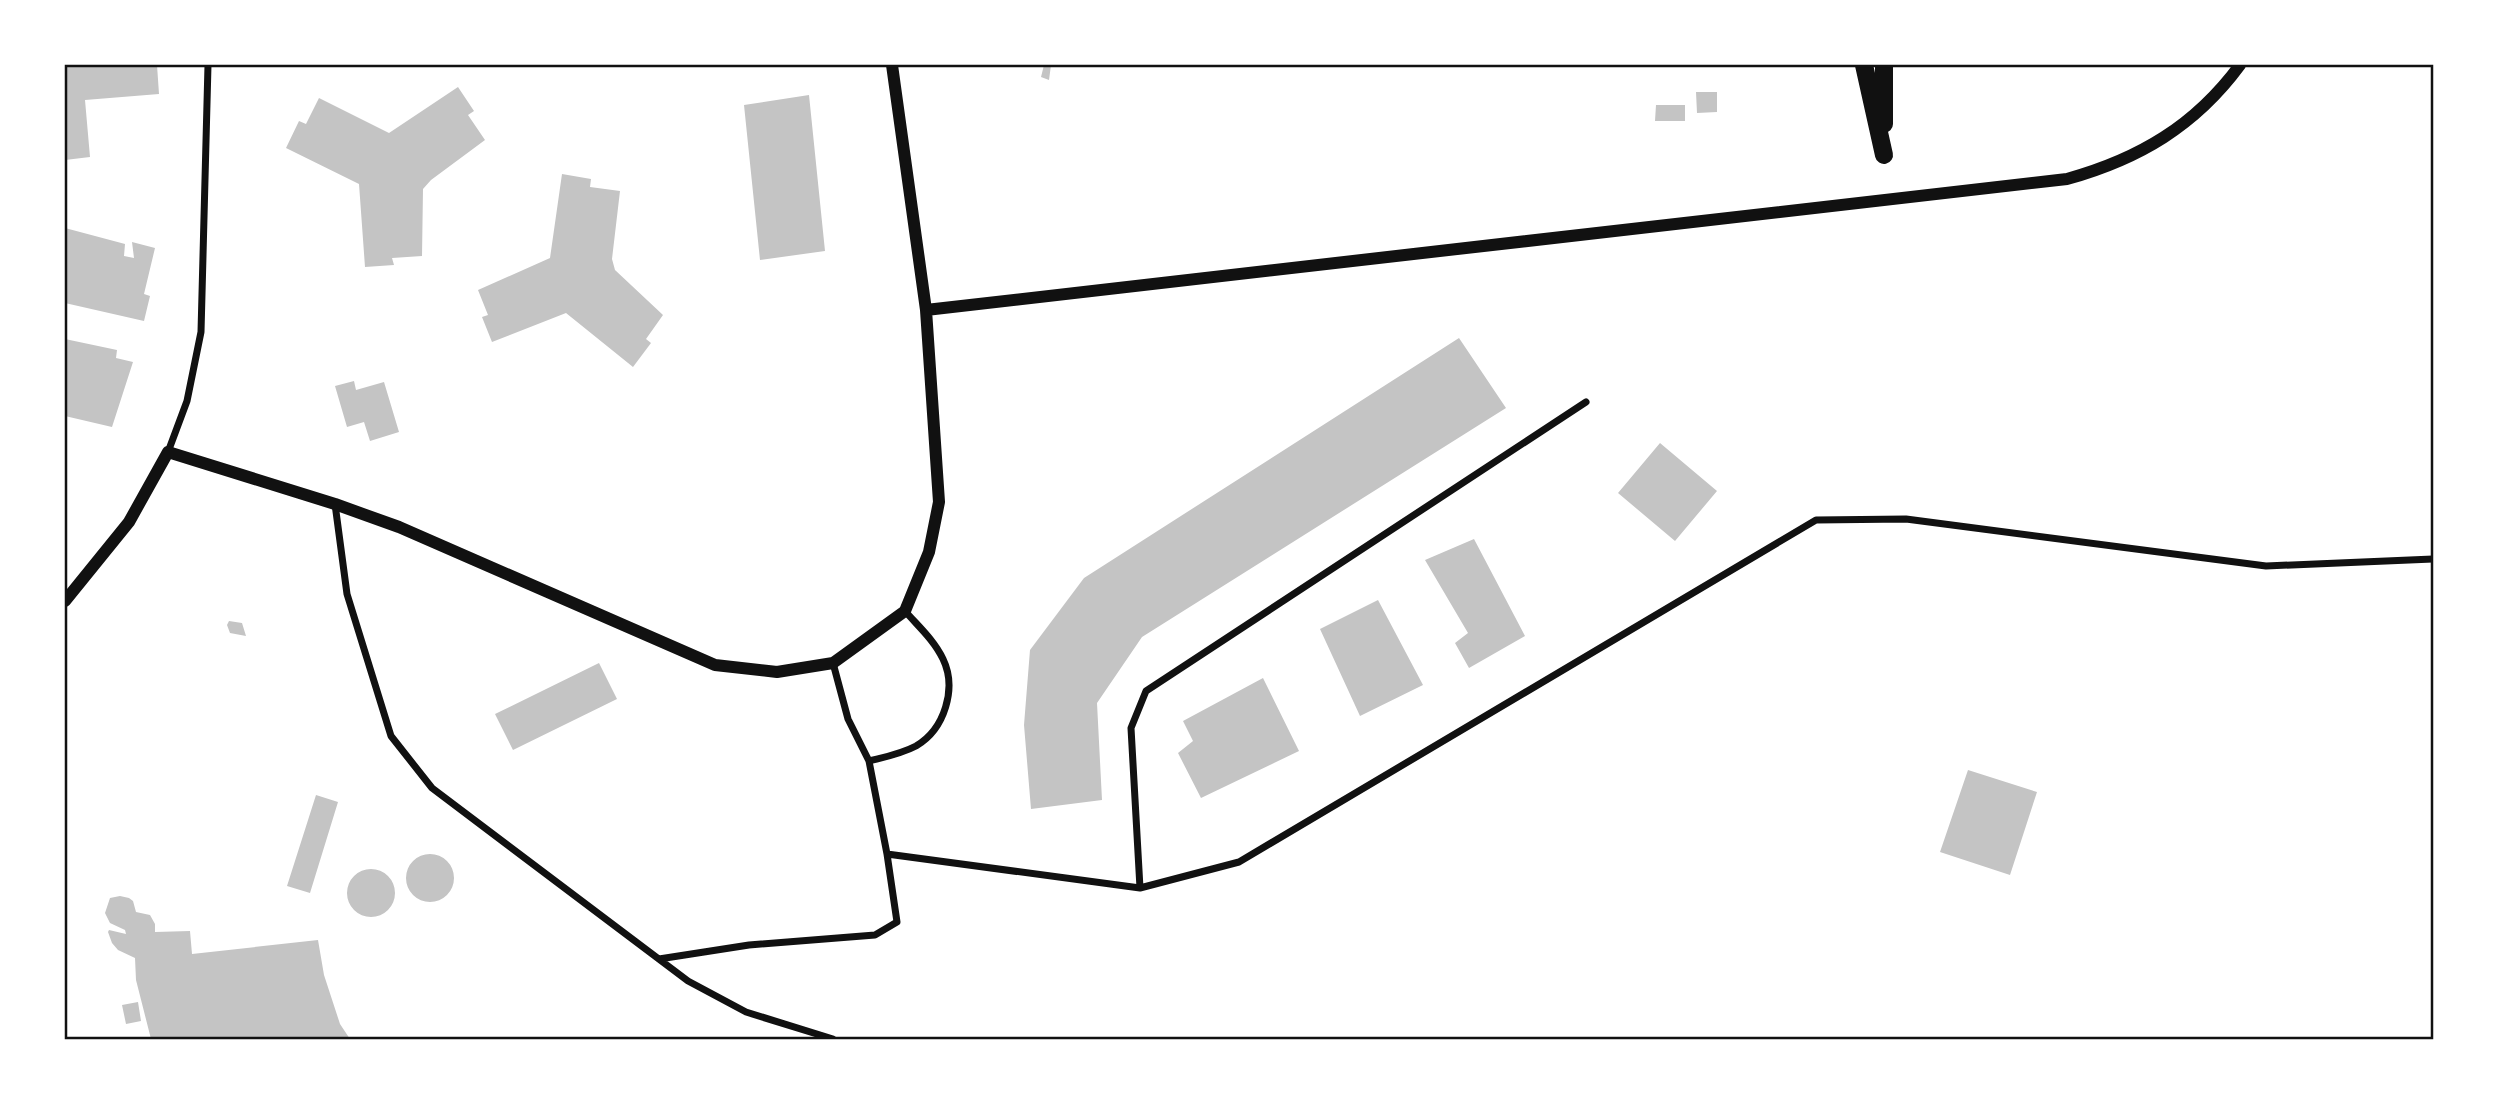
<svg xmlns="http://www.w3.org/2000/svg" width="2498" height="1104" font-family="'Roboto Condensed',sans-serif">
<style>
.building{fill:#c4c4c4}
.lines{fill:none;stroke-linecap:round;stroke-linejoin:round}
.minor{stroke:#111;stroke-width:7}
.tertiary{stroke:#111;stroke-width:12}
.primary{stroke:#111;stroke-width:18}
.neatline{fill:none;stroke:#111;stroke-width:2.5}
</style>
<rect width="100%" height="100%" fill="#fff"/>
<path class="building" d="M65 65H157L159 94 85 100 90 157 65 160Z
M1044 65H1051L1049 80 1041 77Z
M458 87 474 111 468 115 485 140 431 180 423 189 422 256 392 258 394 265 365 267 359 184 286 148 299 121 306 124 319 98 389 133Z
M1696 92H1717V112L1697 113Z
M809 95 825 251 760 260 744 105Z
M1656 105H1685V121H1655Z
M562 174 591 179 590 187 620 191 612 259 615 270 663 315 646 339 651 343 633 367 566 313 492 342 482 317 488 315 478 290 550 258Z
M65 228 125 244 124 256 134 258 132 242 155 248 144 294 150 296 144 321 65 303Z
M1459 338 1506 408 1142 637 1097 703 1102 800 1031 809 1024 725 1030 650 1084 578Z
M65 339 117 350 116 358 133 362 112 427 65 416Z
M354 381 356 390 384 382 399 432 370 441 364 422 347 427 335 386Z
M1660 443 1717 491 1675 541 1618 493Z
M1474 539 1525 636 1469 668 1455 643 1468 633 1425 560Z
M1378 600 1423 685 1360 716 1320 629Z
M229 621 242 623 246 636 230 633 227 625Z
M599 663 617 699 513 750 495 714Z
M1263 678 1299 751 1201 798 1178 753 1193 741 1183 721Z
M1968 770 2037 792 2010 875 1940 852Z
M316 795 338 802 310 893 287 886Z
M406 878a24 24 0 1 1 48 0a24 24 0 1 1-48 0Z
M347 893a24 24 0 1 1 48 0a24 24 0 1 1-48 0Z
M120 896 129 898 133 901 136 912 150 915 155 924V932L190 931 192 954 318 940 324 975 340 1024 350 1039H151L136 980 135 958 118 950 112 943 108 932 109 930 126 934 125 930 110 923 105 913 110 898Z
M138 1002 141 1021 126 1024 122 1005Z"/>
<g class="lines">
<path class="minor" d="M168 452 187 401 201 332 208 65
M335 504 347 594 391 736 432 788 688 981 746 1012 833 1039
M869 761C885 757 901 754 916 746 945 729 957 688 943 659 934 640 918 626 905 611
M887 854 1140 888 1239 862 1816 520 1906 519 2266 566 2433 559
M1140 888 1131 728 1146 691 1586 402
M659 959 749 945 875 935 897 922 887 854 869 761 848 719 833 663"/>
<path class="tertiary" d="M926 310 2067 179C2139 159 2195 126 2240 65
M65 601 129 522 168 452 335 504 399 527 715 665 777 672 833 663 905 611 929 552 939 502 926 310 892 65"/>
<path class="primary" d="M1864 65 1884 155
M1884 65V124"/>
</g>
<rect width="2498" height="1104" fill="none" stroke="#ffffff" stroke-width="133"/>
<rect x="66" y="66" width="2366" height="972" class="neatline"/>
</svg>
